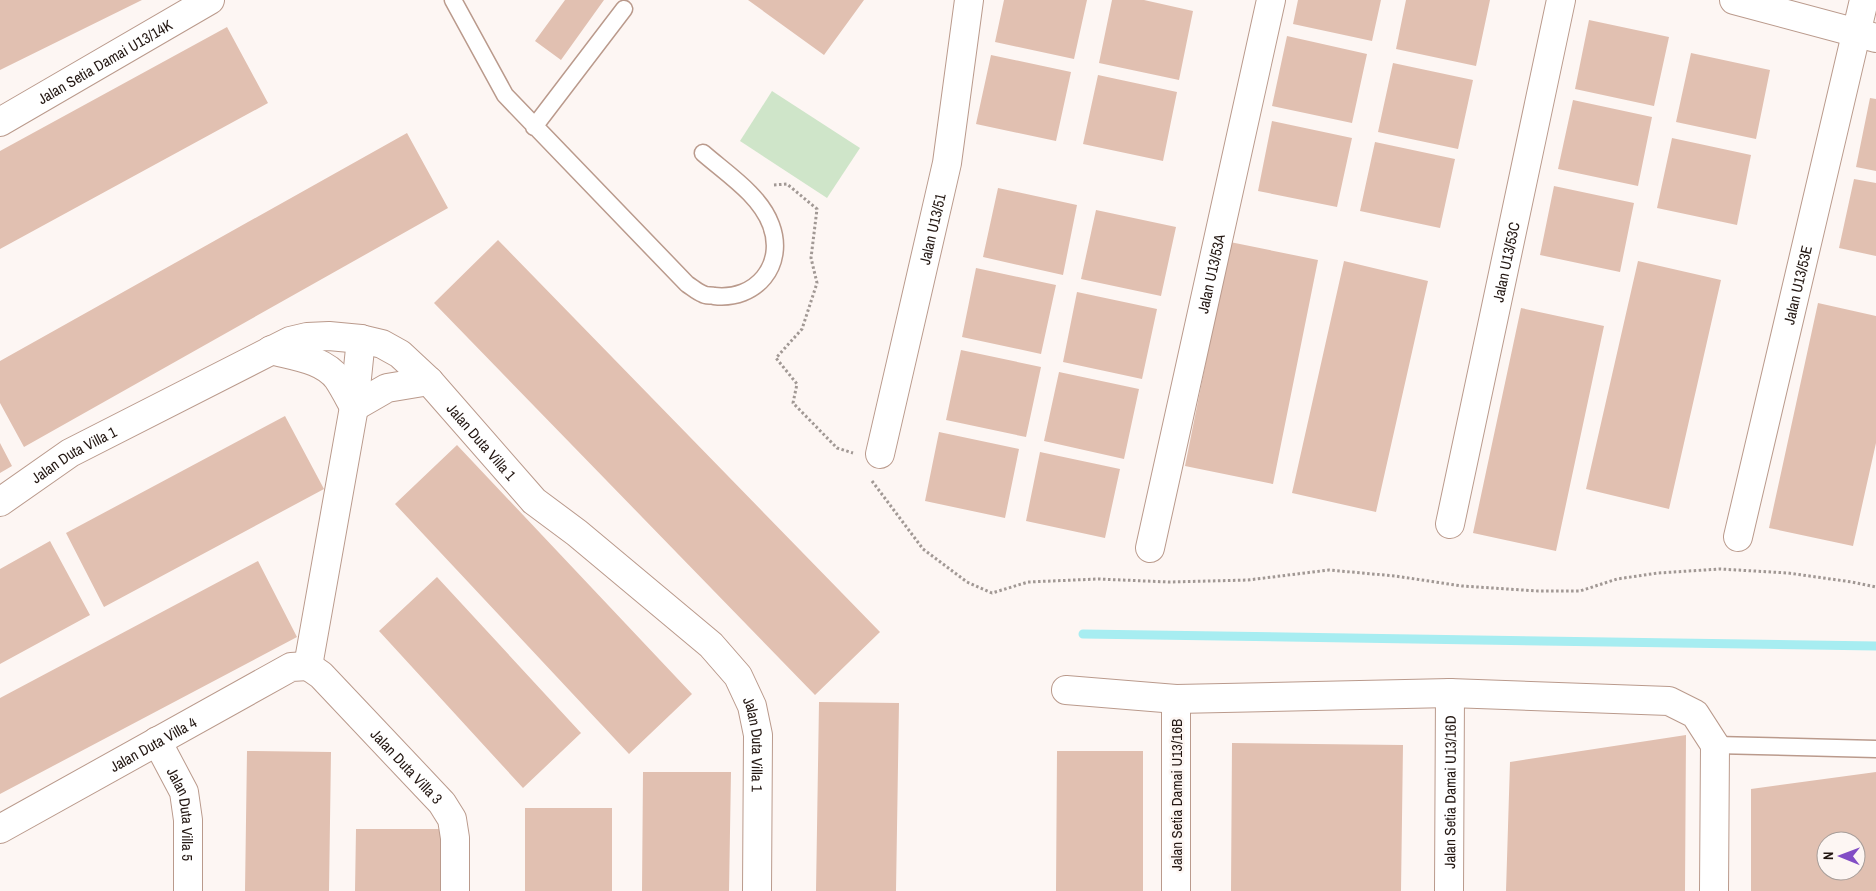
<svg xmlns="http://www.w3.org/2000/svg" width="1876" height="891" font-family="'Archivo Narrow',sans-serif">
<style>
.green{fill:#cfe5c9}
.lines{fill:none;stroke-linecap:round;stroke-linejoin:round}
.stream{stroke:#a7edf1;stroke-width:9}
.building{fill:#e1c0b1;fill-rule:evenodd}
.service-casing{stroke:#ba9a8c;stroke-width:19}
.minor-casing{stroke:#ba9a8c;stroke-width:30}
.path{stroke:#a19894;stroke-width:3;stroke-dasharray:2.5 2.5;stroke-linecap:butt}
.service{stroke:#fff;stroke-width:16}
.minor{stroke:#fff;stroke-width:28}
.labels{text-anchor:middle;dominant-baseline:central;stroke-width:5;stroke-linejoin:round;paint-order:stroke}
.street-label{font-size:15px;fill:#231712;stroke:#fdf6f3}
</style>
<rect width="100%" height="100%" fill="#fdf6f3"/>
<path class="green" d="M772 91 860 148 827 198 740 141Z"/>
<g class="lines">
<path class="stream" d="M1083 634 1876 646"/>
</g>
<path class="building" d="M0 0H142L0 70Z
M565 0H604L561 60 535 41Z
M748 0H864L824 55Z
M1004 0H1087L1074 59 995 42Z
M1112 0H1144L1193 11 1179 80 1099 63Z
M1298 0H1381L1372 41 1293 24Z
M1406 0H1490L1476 66 1396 49Z
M1589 20 1669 37 1654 106 1575 89Z
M227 27 268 103 0 249V151Z
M1287 36 1367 54 1352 123 1272 106Z
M1691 53 1770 70 1756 139 1676 122Z
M991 55 1071 72 1056 141 976 124Z
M1393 63 1473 80 1458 149 1378 132Z
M1098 75 1177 92 1163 161 1083 144Z
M1870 98 1876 99V171L1856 167Z
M1573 100 1652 117 1638 186 1558 169Z
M1272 121 1352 138 1337 207 1258 191Z
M407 133 448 208 24 447 0 403V361Z
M1672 138 1751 155 1737 225 1657 208Z
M1375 142 1455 159 1440 228 1360 211Z
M1854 179 1876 183V256L1839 248Z
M1554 186 1634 203 1620 272 1540 255Z
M998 188 1077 205 1063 275 983 257Z
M1096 210 1176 227 1161 296 1081 279Z
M498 240 880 632 815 695 434 303Z
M1230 242 1318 260 1273 484 1185 466Z
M1344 261 1428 281 1376 512 1292 493Z
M1638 261 1721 280 1669 509 1586 489Z
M976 268 1056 285 1041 354 962 337Z
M1077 292 1157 309 1142 379 1063 362Z
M1818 303 1876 316V443L1853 546 1769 528Z
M1521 308 1604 326 1556 551 1473 533Z
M961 350 1041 367 1026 437 946 420Z
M1059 372 1139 389 1124 459 1044 441Z
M285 416 324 489 104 607 66 533Z
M939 432 1019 449 1005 518 925 501Z
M0 443 12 466 0 473Z
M457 445 692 694 629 754 395 504Z
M1040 452 1120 469 1105 538 1026 521Z
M50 541 90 615 0 664V569Z
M258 561 297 637 0 794V698Z
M437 577 581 733 523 788 379 631Z
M819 702 899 703 896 891H816Z
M1686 735 1685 891H1506L1510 762Z
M1232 743 1403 745 1401 891H1231Z
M247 751 331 752 329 891H245Z
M1057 751H1143V891H1056Z
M643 772H731L729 891H642Z
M1876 772V891H1751V789ZM1826 841H1856V871H1826Z
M525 808H612V891H525Z
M356 829H442V891H355Z"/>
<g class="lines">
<defs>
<path id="service" d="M453 0 505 95 687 284C692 287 697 292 703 294 706 296 711 295 714 296 756 301 786 265 771 225 760 195 727 174 703 153
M534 127 624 9
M1715 745 1876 749"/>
<g id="minor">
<path d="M1734 0 1876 38"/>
<path id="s1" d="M0 122 210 0"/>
<path d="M271 350C293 356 324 359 338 379 344 388 349 398 354 407L387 388 429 381"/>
<path id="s2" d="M880 454 947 163 969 0"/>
<path id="s3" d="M0 502 70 453 290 341 307 337 329 336 361 339 382 344 400 354 429 381 534 501 577 533 711 645 738 676 752 706 758 735 757 891"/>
<path id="s4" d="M1450 524 1561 0"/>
<path id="s5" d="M1738 537 1864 0"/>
<path id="s6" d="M1150 548 1271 0"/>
<path d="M308 666 354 407 361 339"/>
<path id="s7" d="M308 666 321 675 442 803 452 819 455 838V891"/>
<path d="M1066 690 1176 699 1450 693 1669 701 1695 714 1715 745 1714 891"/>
<path id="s8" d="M157 741 184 792 188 820V891"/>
<path id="s9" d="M0 829 291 667 308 666"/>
<path d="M1176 891V699"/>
<path id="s10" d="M1449 891 1450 693"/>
</g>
</defs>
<use href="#service" class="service-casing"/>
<use href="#minor" class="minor-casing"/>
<path class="path" d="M774 185 787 184 817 209 811 258 817 283 802 329 776 358 797 384 793 403 837 448 853 453
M872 481 923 549 967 582 992 593 1028 582 1098 579 1169 582 1248 580 1329 570 1395 576 1462 586 1538 591H1580L1617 579 1658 573 1720 569 1788 573 1852 582 1876 587"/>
<use href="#service" class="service"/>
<use href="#minor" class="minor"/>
</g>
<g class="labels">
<g class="street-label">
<text stroke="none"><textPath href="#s1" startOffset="121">Jalan Setia Damai U13/14K</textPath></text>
<text stroke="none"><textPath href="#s2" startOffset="231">Jalan U13/51</textPath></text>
<text stroke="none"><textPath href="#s4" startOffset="268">Jalan U13/53C</textPath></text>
<text stroke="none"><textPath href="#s6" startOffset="281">Jalan U13/53A</textPath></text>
<text stroke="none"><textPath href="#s5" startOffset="259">Jalan U13/53E</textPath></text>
<text stroke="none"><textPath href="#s3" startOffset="566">Jalan Duta Villa 1</textPath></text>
<text stroke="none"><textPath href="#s3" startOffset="88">Jalan Duta Villa 1</textPath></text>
<text stroke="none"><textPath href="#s9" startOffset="175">Jalan Duta Villa 4</textPath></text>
<text stroke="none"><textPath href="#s3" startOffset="986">Jalan Duta Villa 1</textPath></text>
<text stroke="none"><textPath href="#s7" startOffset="141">Jalan Duta Villa 3</textPath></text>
<text stroke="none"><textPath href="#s10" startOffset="99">Jalan Setia Damai U13/16D</textPath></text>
<text transform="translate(1176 795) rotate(-90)">Jalan Setia Damai U13/16B</text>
<text stroke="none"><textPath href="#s8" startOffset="79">Jalan Duta Villa 5</textPath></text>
</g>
</g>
<g transform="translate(1841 856) rotate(271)"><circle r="24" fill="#fdf6f3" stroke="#a69d99"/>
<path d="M0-4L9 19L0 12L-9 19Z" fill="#824dc5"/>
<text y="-8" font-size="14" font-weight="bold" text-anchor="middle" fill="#231712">N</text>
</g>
</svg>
